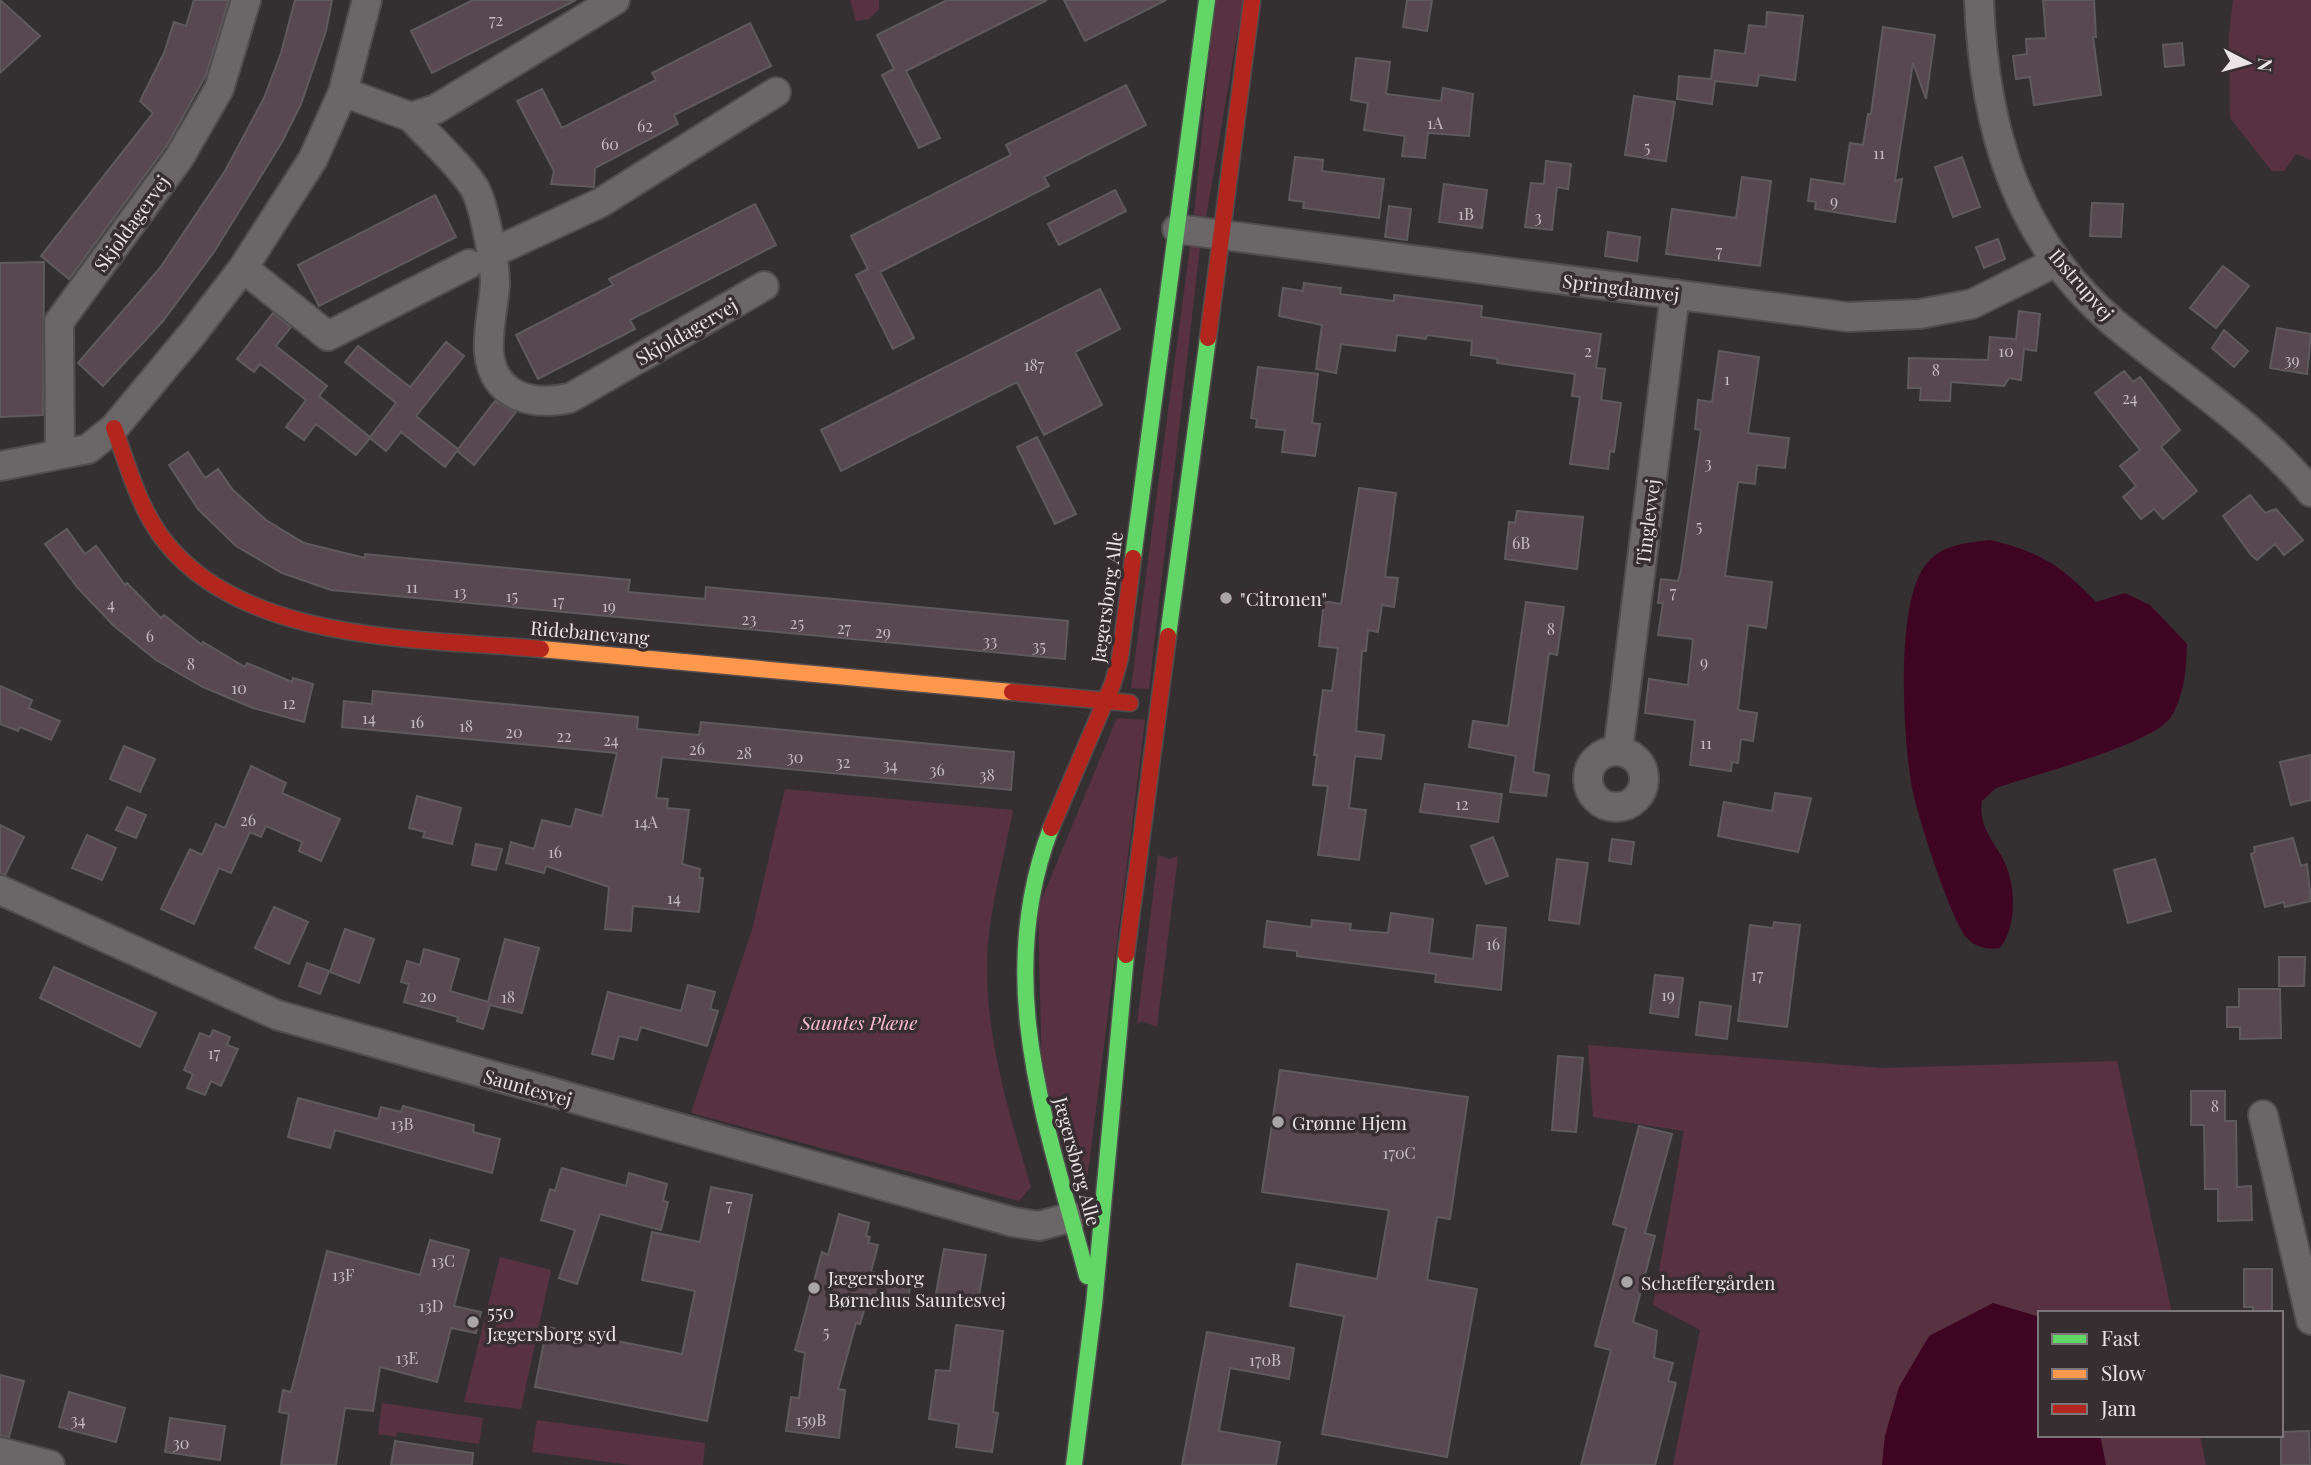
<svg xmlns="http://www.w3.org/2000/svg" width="2311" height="1465" font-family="'Playfair Display',serif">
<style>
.green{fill:#593241}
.water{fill:#400423}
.building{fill:#58484f;stroke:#5f5b5d;stroke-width:2}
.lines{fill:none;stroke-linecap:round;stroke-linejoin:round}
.street-casing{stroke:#514d4f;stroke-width:32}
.fast-casing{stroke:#514d4f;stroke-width:19}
.slow-casing{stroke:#514d4f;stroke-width:19}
.jam-casing{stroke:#514d4f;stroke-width:19}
.street{stroke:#6b6768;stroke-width:28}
.fast{stroke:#63d668;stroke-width:16}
.slow{stroke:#ff974d;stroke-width:16}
.jam{stroke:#b3261e;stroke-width:16}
.poi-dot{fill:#aaa5a7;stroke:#362e31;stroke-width:2.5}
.labels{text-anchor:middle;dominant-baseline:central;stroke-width:7;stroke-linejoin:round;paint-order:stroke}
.number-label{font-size:16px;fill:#c6bdc0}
.street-label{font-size:19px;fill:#eae4e6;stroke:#362e31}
.poi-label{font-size:19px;fill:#eae4e6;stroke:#362e31;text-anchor:start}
.park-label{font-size:19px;font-style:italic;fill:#febfd4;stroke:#362e31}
</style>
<rect width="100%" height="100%" fill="#343032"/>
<path class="green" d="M850 0H879V9L869 19 856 21Z
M1215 0H1243L1206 217 1194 215Z
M2233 0H2311V160L2296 154 2284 171H2272L2230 118 2229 35Z
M1190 247H1200L1149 689 1131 688Z
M1117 718 1145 720 1085 1196 1042 1077 1038 908Z
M785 789 1013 810C1004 860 988 912 987 963 986 1040 1009 1113 1031 1187L1019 1201 691 1113 752 930Z
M1158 855 1169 859 1178 856 1157 1027 1142 1021 1137 1024Z
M1588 1045 1882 1068 2117 1061 2172 1313H2040V1317L1993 1303 1885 1436 1882 1465H1673L1700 1330 1653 1305 1684 1131 1593 1117Z
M500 1257 551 1270 521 1409 464 1402Z
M382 1403 483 1418 479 1444 397 1432 396 1437 378 1434Z
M537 1420 705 1443 703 1465H631L532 1452Z
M2100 1435H2200L2206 1465H2106Z"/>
<path class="water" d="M1990 540C2040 552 2061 565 2096 602L2125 593 2150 605 2187 644C2186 670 2185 694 2171 717 2152 745 2032 775 1996 788L1982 801C1978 823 1991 839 2002 857 2016 882 2018 924 2000 948 1988 950 1974 947 1966 937 1950 917 1915 810 1911 782 1903 733 1895 600 1927 563 1943 544 1967 543 1990 540Z
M1993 1303 2040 1317V1435H2100L2106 1465H1882L1885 1436 1899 1387 1929 1336Z"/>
<path class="building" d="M0 0 40 36 0 73Z
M194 0H229L206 75 167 145 69 279 41 256 153 113 140 101 164 53 174 22 186 26Z
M295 0H332L326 31 301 104 282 142 214 252 163 321 103 386 78 363 160 268 225 171 264 98 281 53Z
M473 0H576L432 73 411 31Z
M947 0H1047L906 71 940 138 919 148 882 75 894 69 877 35Z
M1064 0H1166L1085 41Z
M1407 0H1432L1427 31 1403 27Z
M2043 0H2094L2096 37H2093L2101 95 2034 105 2030 77 2016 79 2013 56 2027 54 2026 39 2046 38Z
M1767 12 1803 16 1795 80 1759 75 1757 86 1715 81 1712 104 1677 99 1679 76 1711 79 1715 50 1745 54 1749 25 1766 27Z
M750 23 771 66 674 115 678 124 595 168 594 187 551 184 554 171 517 101 542 89 562 128 656 80 652 73Z
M1883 27 1935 35 1926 99 1913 63 1895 181 1902 179 1895 222 1815 209 1816 202 1808 201 1811 179 1844 184 1850 143 1863 145 1868 114H1871Z
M2182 43 2184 65 2165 67 2163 45Z
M1356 58 1390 62 1386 94 1441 101 1443 88 1473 94 1469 136 1428 133 1425 158 1402 156 1405 136 1364 130 1368 103 1351 100Z
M1126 85 1146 125 1044 177 1049 186 880 272 914 338 893 349 856 275 868 269 851 236 1011 155 1006 145Z
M1634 96 1675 102 1666 161 1625 155Z
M1295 157 1323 160 1322 171 1384 179 1379 218 1303 208 1304 202 1289 200Z
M1962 157 1980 207 1953 217 1935 167Z
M1546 161 1571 164 1568 189 1557 187 1552 230 1525 227 1531 183 1544 184Z
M1742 177 1771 181 1760 266 1666 254 1672 209 1736 218Z
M1444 184 1487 190 1482 228 1439 222Z
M1115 190 1126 211 1059 245 1048 224Z
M435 195 456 237 319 306 298 265Z
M2092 203 2123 204 2121 237 2090 236Z
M755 204 776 245 630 320 635 329 538 379 516 335 613 285 609 279Z
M1389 206 1411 209 1407 240 1385 237Z
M1608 232 1640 237 1637 261 1605 256Z
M1998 239 2005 259 1984 268 1976 247Z
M44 262 43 415 0 417V263Z
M2223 266 2249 286 2216 328 2190 308Z
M1304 283 1341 288 1340 294 1394 301V295L1482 306 1481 317 1601 334 1596 368 1605 369 1601 400 1621 403 1614 452 1610 451 1608 469 1570 464 1580 397 1572 396 1575 374 1497 363 1498 359 1471 355 1472 341 1427 335 1426 339 1397 335 1395 351 1341 344 1336 373 1316 369 1322 325 1279 316 1283 288 1303 291Z
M1100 289 1120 329 1075 352 1102 405 1044 435 1017 382 841 471 821 430Z
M2019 311 2040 314 2036 351 2024 349 2021 380 2009 378 2004 386 1951 382 1950 401 1920 400 1921 388H1908L1909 358 1988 360 1990 337 2016 339Z
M273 313 291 327 276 346 327 386 319 396 370 437 396 403 345 362 358 346 410 387 446 342 464 356 416 416 458 449 495 401 516 412 474 465 457 451 445 467 401 432 386 451 370 438 356 455 316 424 304 440 286 427 306 400 260 364 254 372 237 359Z
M2277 328 2311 334 2307 374 2270 368Z
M2224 330 2248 351 2234 367 2212 348Z
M1719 351 1759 357 1748 433 1789 438 1785 468 1757 465 1755 484 1738 482 1725 576 1772 582 1766 628 1748 625 1738 710 1757 713 1753 741 1741 739 1738 763 1732 762 1731 771 1690 765 1695 720 1645 713 1649 679 1688 685 1693 639 1658 635 1663 603H1658L1661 579 1678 581 1681 570 1701 430 1695 429 1698 400 1712 402Z
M1258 367 1318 374 1312 423 1320 424 1315 456 1282 452 1285 430 1256 427 1257 419 1251 418Z
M2124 371 2133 382 2140 377 2180 430 2161 447 2197 491 2163 519 2154 509 2141 519 2123 497 2136 486 2120 466 2140 450 2095 393Z
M1037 437 1076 514 1055 524 1017 447Z
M188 452 205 478 218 469 233 490 266 520 304 543 365 558V554L630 580 628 592 705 599 706 587 1068 621 1065 659 331 590 282 573 236 546 198 509 169 465Z
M1359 488 1396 493 1385 577 1398 578 1394 607 1382 605 1378 632 1368 630 1366 651H1362L1356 731 1384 735 1381 759 1355 756 1349 808 1366 810 1359 860 1318 855 1328 786 1313 785 1317 755H1314L1323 690 1332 691 1338 648 1319 646 1324 601 1341 604Z
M2250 495 2265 513 2276 509 2303 540 2284 555 2275 544 2257 560 2251 555 2223 516Z
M1517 511 1583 517 1577 569 1505 559 1509 522 1515 523Z
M67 529 85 554 96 546 125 585 127 583 161 618 164 615 202 645 203 642 245 667 247 663 292 682 293 678 313 684 304 722 253 708 203 687 156 660 114 626 77 587 45 544Z
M1526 602 1564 607 1557 655 1549 653 1533 772 1549 775 1546 796 1510 792 1516 756 1469 747 1473 721 1508 726Z
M0 686 32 700 29 708 60 721 51 740 20 727 18 731 0 724Z
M373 691 638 717 637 729 699 735 701 722 1014 752 1011 790 662 757 656 798 668 799 667 808 689 810 682 864 700 869 699 878H703L699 912 633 906 631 931 605 929 609 887 546 866 544 873 506 863 511 842 534 849 542 820 571 827 576 809 602 816 617 753 342 727 344 701 372 704Z
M124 746 155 759 140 792 110 779Z
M2311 755V800L2291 805 2280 762Z
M251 766 286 783 282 793 340 819 321 861 299 851 302 842 266 826 261 837 250 832 231 873 219 868 194 924 161 909 190 849 202 855 216 824 225 828Z
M1425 784 1502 794 1498 822 1420 812Z
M1775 793 1811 798 1798 852 1718 836 1724 802 1772 811Z
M417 796 461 808 452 844 423 837 425 832 409 828Z
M127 807 146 815 136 838 116 830Z
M0 825 24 837 5 875 0 874Z
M87 835 116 848 102 880 72 868Z
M1493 837 1508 876 1486 884 1471 846Z
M2293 838 2301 866 2307 864 2311 901 2285 907 2284 902 2265 907 2251 854 2255 852 2254 847Z
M1612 839 1634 842 1631 864 1609 861Z
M476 844 502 849 496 870 472 865Z
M1557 859 1588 863 1579 924 1549 920Z
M2155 859 2171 911 2128 923 2114 870Z
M274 907 308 922 289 964 255 948Z
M1391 913 1433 919 1429 953 1473 959 1477 925 1506 928 1501 990 1435 982 1436 974 1297 956V951L1264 947 1267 921 1311 927 1312 920 1351 924 1350 930 1388 933Z
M1774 922 1800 925 1787 1027 1738 1021 1750 925 1773 928Z
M345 929 374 939 359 983 330 972Z
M505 939 539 948 522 1013 490 1005 483 1029 457 1021 458 1017 404 1002 409 984 401 982 407 961 420 965 424 949 459 959 450 991 488 1002Z
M2279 957H2305L2304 986H2279Z
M307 963 329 971 320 994 299 986Z
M54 967 156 1013 140 1047 40 998Z
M1655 975 1683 978 1678 1017 1650 1013Z
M688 985 715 992 710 1009 718 1011 707 1046 641 1027 637 1040 619 1036 613 1059 592 1054 608 992 681 1011Z
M2239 989H2280L2281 1038 2240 1039V1027H2227V1007H2239Z
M1700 1002 1731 1006 1727 1039 1696 1035Z
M213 1030 230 1037 227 1045 238 1049 221 1086 211 1081 205 1095 187 1088 193 1074 184 1070 200 1033 210 1037Z
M1558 1056 1583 1058 1576 1132 1552 1130Z
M1280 1070 1468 1097 1450 1219 1437 1217 1427 1280 1477 1289 1447 1457 1322 1434 1344 1316 1290 1306 1297 1264 1377 1279 1389 1210 1262 1192Z
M2191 1091H2225V1121H2236L2237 1187 2251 1186 2252 1220 2218 1221V1189H2205L2204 1125H2191Z
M298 1098 378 1119 381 1107 401 1112 403 1106 474 1125 473 1132 500 1139 492 1173 335 1130 330 1148 288 1137Z
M1639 1126 1672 1134 1645 1233 1655 1236 1633 1322 1657 1331 1654 1358 1673 1363 1668 1381 1676 1383 1655 1465H1581L1611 1350 1595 1346 1626 1228 1613 1224Z
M562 1168 626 1186 629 1173 667 1184 663 1201 668 1202 661 1230 600 1214 577 1284 559 1278 575 1230 541 1220 550 1189 555 1191Z
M711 1187 752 1195 707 1421 535 1387 547 1327 682 1354 695 1291 642 1280 652 1232 700 1242Z
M839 1214 869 1223 866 1236 870 1237 868 1243 878 1245 871 1272 911 1279 908 1300 869 1294 860 1324 856 1323 838 1389 845 1390 839 1438 786 1431 791 1397 799 1398 805 1353 795 1350 822 1252 828 1255Z
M430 1240 469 1250 454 1306 481 1312 476 1333 451 1328 437 1382 380 1367 373 1411 345 1408 336 1465H281L289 1414 279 1412 283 1390 291 1392 327 1251 420 1275Z
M944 1249 986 1255 978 1301 936 1294Z
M2244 1269H2272V1313H2253V1307H2244Z
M956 1325 1003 1331 993 1412 998 1413 992 1452 956 1447 959 1424 929 1419 936 1370 950 1371Z
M1207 1332 1294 1348 1289 1379 1230 1368 1219 1431 1280 1442 1276 1465H1182Z
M0 1375 24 1381 9 1437 0 1436Z
M69 1392 125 1408 116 1442 59 1427Z
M170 1418 225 1426 220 1460 165 1452Z
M2309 1431 2310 1465H2281V1432Z
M395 1441 473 1453 472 1465H391Z"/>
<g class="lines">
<defs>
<path id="street" d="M1979 0C1984 126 2015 238 2114 323 2181 379 2255 424 2311 492
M343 92 411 117 436 109 615 0
M411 117C428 136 463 168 475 189 484 205 495 264 495 283 494 306 487 330 489 353 494 398 533 406 570 398L764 286
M1177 229 1848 317 1919 314 1972 304 2056 262
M492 253 600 203 776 92
M243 268 328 336 469 264
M60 453 59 322 179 158 219 89 246 0
M0 466 88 449 114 428 193 333 243 268 313 159 343 92 367 0
M1618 751 1675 294
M1588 779a28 28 0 1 1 56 0a28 28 0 1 1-56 0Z
M0 890 277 1015 1013 1222 1039 1226 1072 1217
M2263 1115 2311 1320
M0 1452 50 1465"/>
<path id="fast" d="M1133 558 1207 0
M1168 636 1208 338
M1051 828C992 982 1047 1125 1087 1276
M1074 1465 1094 1305 1126 955"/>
<path id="slow" d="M541 649 1012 692"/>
<path id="jam" d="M1208 338 1252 0
M114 428C129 468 139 510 167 544 249 644 423 638 541 649
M1012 692 1130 703
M1051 828 1113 683 1120 658 1133 558
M1126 955 1168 636"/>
</defs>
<use href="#street" class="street-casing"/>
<use href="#fast" class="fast-casing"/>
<use href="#slow" class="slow-casing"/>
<use href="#jam" class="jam-casing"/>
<use href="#street" class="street"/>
<use href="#fast" class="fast"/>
<use href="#slow" class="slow"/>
<use href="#jam" class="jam"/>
</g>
<g class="poi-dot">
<circle cx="1226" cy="598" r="7"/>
<circle cx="1278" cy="1122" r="7"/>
<circle cx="1627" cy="1282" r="7"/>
<circle cx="814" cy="1288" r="7"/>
<circle cx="473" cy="1322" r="7"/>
</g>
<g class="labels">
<g class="number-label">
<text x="496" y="19">72</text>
<text x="1435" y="122">1A</text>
<text x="645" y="125">62</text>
<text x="610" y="143">60</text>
<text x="1647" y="146">5</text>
<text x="1879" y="152">11</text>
<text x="1834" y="200">9</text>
<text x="1466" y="213">1B</text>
<text x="1538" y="216">3</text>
<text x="1719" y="250">7</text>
<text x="1588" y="350">2</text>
<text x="2006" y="350">10</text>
<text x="2292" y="359">39</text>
<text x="1034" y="364">187</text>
<text x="1936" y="369">8</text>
<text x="1727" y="378">1</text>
<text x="2130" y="397">24</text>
<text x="1708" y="462">3</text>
<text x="1699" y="525">5</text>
<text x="1521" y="542">6B</text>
<text x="412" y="586">11</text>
<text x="460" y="591">13</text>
<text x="1673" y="591">7</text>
<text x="512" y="595">15</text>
<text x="558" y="600">17</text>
<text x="111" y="603">4</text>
<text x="609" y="605">19</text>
<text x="749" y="618">23</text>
<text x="797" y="622">25</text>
<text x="844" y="627">27</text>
<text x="1551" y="628">8</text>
<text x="883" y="631">29</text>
<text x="150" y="635">6</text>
<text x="990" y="640">33</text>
<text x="1039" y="645">35</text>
<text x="1704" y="661">9</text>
<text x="191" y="663">8</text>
<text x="239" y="687">10</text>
<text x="289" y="702">12</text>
<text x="369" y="717">14</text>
<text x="417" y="721">16</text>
<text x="466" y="725">18</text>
<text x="514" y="731">20</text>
<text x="564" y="735">22</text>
<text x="611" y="739">24</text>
<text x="1706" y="742">11</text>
<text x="697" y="748">26</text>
<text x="744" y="752">28</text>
<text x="795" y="756">30</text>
<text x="843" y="761">32</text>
<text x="890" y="764">34</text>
<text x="937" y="769">36</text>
<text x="987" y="774">38</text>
<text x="1462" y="803">12</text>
<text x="248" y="819">26</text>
<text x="646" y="821">14A</text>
<text x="555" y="851">16</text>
<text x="674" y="897">14</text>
<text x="1493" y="943">16</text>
<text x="1757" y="974">17</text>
<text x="1668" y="994">19</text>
<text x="428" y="995">20</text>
<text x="508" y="996">18</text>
<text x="214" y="1052">17</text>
<text x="2215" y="1105">8</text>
<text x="402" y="1123">13B</text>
<text x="1399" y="1152">170C</text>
<text x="729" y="1204">7</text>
<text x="443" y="1260">13C</text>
<text x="343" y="1274">13F</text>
<text x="431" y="1305">13D</text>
<text x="826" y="1331">5</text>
<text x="407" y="1357">13E</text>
<text x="1265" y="1359">170B</text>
<text x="78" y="1419">34</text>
<text x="811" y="1419">159B</text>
<text x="181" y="1442">30</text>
</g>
<g class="street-label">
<text transform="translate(131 223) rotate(-54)">Skjoldagervej</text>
<text transform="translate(2082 284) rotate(49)">Ibstrupvej</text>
<text transform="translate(1621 287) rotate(7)">Springdamvej</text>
<text transform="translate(686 331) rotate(-30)">Skjoldagervej</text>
<text transform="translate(1647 522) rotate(-83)">Tinglevvej</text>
<text transform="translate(1106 597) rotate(-82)">Jægersborg Alle</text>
<text transform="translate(590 632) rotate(5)">Ridebanevang</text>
<text transform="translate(528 1087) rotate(16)">Sauntesvej</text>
<text transform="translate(1078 1161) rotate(75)">Jægersborg Alle</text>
</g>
<g class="poi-label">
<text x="1240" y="598">"Citronen"</text>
<text x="1292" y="1122">Grønne Hjem</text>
<text x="828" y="1277">Jægersborg<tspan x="828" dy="22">Børnehus Sauntesvej</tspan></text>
<text x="1641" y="1282">Schæffergården</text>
<text x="487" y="1311">550<tspan x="487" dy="22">Jægersborg syd</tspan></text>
</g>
<g class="park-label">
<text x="859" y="1022">Sauntes Plæne</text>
</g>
</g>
<rect x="2038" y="1311" width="245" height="126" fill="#362e31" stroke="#7e7779" stroke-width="2"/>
<rect x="2052" y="1334" width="35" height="10" fill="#63d668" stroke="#7e7779" stroke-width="2"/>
<text x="2101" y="1346" font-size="21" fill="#eae4e6">Fast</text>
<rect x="2052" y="1369" width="35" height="10" fill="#ff974d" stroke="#7e7779" stroke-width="2"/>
<text x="2101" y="1381" font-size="21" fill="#eae4e6">Slow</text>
<rect x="2052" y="1404" width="35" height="10" fill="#b3261e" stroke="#7e7779" stroke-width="2"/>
<text x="2101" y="1416" font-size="21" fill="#eae4e6">Jam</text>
<g transform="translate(2248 63) rotate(96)" stroke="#362e31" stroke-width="5" paint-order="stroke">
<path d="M0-5L12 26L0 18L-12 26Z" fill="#eae4e6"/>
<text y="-10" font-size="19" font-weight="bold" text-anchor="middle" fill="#eae4e6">N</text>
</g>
</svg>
